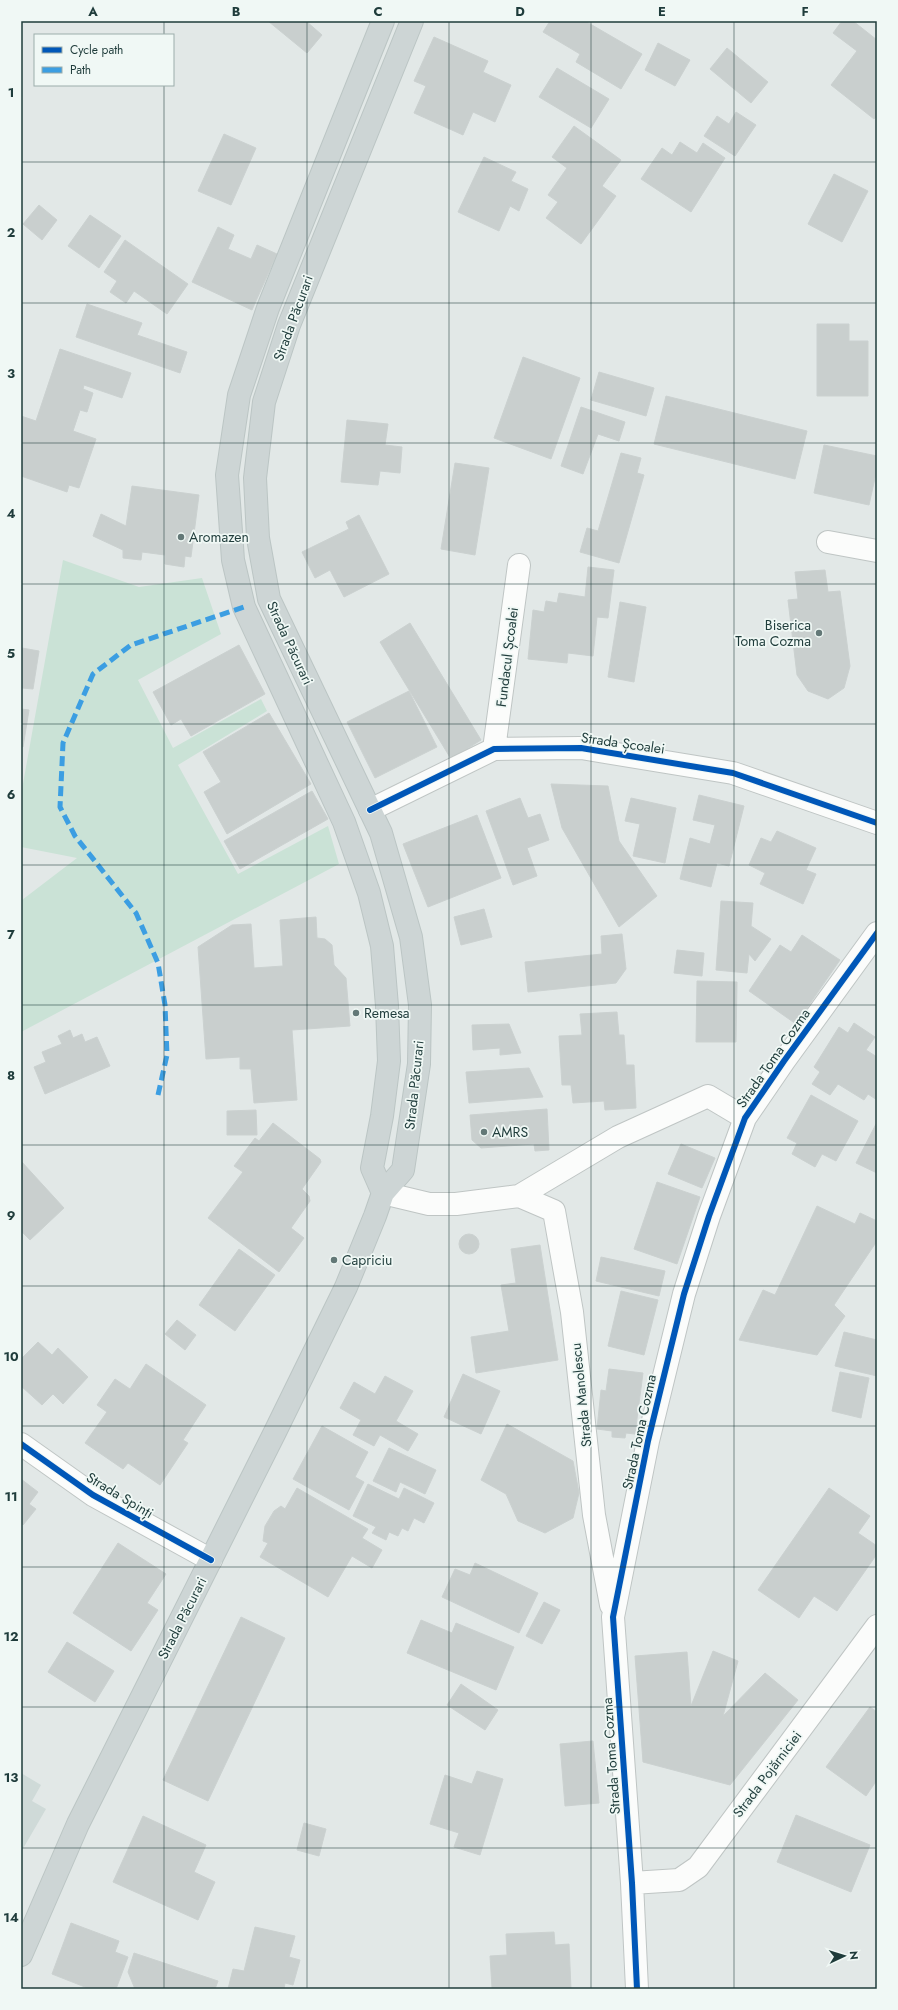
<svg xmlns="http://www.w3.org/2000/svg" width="898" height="2010" font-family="Jost,sans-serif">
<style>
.built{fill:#cfdad8}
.green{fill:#cae2d6}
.building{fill:#c9cfce;stroke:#cbd1d0}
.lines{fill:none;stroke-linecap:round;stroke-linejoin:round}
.minor-casing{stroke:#bfc5c4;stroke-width:24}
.major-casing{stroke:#bbc5c4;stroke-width:24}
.minor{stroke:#fbfcfb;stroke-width:22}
.major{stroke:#cdd5d5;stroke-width:22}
.quiet{stroke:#3c9ee2;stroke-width:5;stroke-dasharray:10 5;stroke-linecap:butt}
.cycleway-casing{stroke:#f0f8f5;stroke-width:8}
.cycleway{stroke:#0057b8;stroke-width:6}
.grid{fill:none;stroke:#1f3c3b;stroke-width:1;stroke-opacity:0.55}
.poi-dot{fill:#637877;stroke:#f0f8f5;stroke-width:1.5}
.labels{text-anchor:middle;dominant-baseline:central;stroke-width:3.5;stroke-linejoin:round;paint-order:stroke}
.street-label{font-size:14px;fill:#1f3c3b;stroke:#f0f8f5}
.poi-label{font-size:14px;fill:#1f3c3b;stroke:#f0f8f5;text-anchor:start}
.neatline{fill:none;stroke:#1f3c3b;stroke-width:1.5}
.grid-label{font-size:13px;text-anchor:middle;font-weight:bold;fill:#1f3c3b}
</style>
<rect width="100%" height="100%" fill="#e2e8e7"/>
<path class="built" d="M21 1773 41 1785 32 1801 46 1809 21 1852Z"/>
<path class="green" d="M63 560 139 587 202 578 221 634 138 680 173 748 261 699 267 711 178 765 238 874 328 826 339 864 21 1032 22 900 77 858 21 847V795Z"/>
<path class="building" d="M268 21H306L322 35 307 53Z
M550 21H585L642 54 621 89 576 62 580 54 543 32Z
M842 21H853L877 40V116L874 119 831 85 857 51 833 33Z
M434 37 488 61 483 72 511 85 495 122 473 112 463 135 414 113 426 86 414 81Z
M658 43 690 60 675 86 645 70Z
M727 48 768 82 751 103 710 69Z
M557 68 609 99 591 128 539 97Z
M736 112 756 125 735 156 704 136 717 116 729 124Z
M574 126 621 160 602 186 616 196 581 244 546 218 558 202 548 195 567 168 552 157Z
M224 134 256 148 231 205 198 191Z
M680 142 697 153 703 143 725 158 691 212 641 179 662 148 672 155Z
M484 157 516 172 511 181 528 189 519 211 510 206 499 231 458 212Z
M834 174 868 191 842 242 808 224Z
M39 205 57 220 42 240 23 224Z
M90 215 121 236 99 268 68 246Z
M218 227 234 235 228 249 251 259 257 245 277 254 252 310 192 282Z
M125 240 188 284 167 314 134 291 126 303 110 292 117 281 104 272Z
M87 304 142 323 137 335 187 352 180 373 76 337Z
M817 324H849V341H868V396H817Z
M60 349 131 373 122 398 84 385 83 389 93 393 87 412 80 410 73 431 96 439 79 488 69 485 67 492 21 476V416L36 421Z
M523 357 580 378 551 459 494 438Z
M599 372 654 388 646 416 591 400Z
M666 396 807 431 795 479 654 444Z
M581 407 625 422 619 441 598 434 583 474 561 466Z
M347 420 388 424 385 445 402 447 400 473 380 471 378 485 341 482Z
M824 445 877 456V469L869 505 814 493Z
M621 453 641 458 637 473 644 475 619 563 580 552 587 528 598 531Z
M455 463 489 468 475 555 441 549Z
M132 486 199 495 191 557 185 556 184 567 165 564V555L142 552 141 560 123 558V550L93 536 101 514 126 526Z
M359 515 389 574 344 597 330 570 315 578 302 552 349 529 346 522Z
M588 567 614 570 608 618 597 617 593 656 568 653 567 663 528 659 533 610 544 612 546 601 557 603 559 593 585 597Z
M825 570 828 592 840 591 850 666 844 688 828 699 808 691 797 675 788 600 798 599 795 572Z
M620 602 646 607 634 682 608 677Z
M410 623 481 740 451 759 380 642Z
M239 645 265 694 191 736 181 719 171 725 153 692Z
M22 648 39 651 33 689 22 688 21 693Z
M409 691 437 747 375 778 347 722Z
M21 709 29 710 23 747H21Z
M269 713 311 784 227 834 204 792 221 782 203 752Z
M551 784 608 786 619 841 657 896 619 927 562 828Z
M312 791 328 819 240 869 224 841Z
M699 795 744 806 729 866 717 863 711 887 680 879 690 838 710 844 715 825 693 820Z
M520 798 528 818 540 814 549 840 527 848 537 876 513 885 486 811Z
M631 798 676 808 665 863 633 856 640 824 625 821Z
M477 815 501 878 428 907 403 844Z
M777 831 816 848 806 870 816 874 803 904 760 884 765 873 749 865 761 838 771 842Z
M721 901 753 903 751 926 771 939 755 961 749 954 747 973 716 970Z
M484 909 492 937 461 945 454 917Z
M316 917 317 938 325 939 332 945 334 965 346 978 350 1026 292 1030 297 1100 254 1103 251 1069H240V1057L206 1059 198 947 232 925 251 924 254 968 283 966 280 920Z
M622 934 626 969 616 983 528 992 525 962 602 954 601 936Z
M802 935 840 960 796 1024 749 991 780 945 791 952Z
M677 950 704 953 702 976 674 973Z
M697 981 737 982 736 1042H696Z
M617 1012 619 1035H624L626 1065H634L636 1108 605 1110 604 1101 573 1103 571 1085H562L559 1036 582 1035 580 1014Z
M854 1023 875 1037 866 1050 877 1057V1100L868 1094 864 1100 838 1084 830 1095 812 1084 820 1072 814 1067 839 1027 848 1033Z
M509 1024 521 1053 500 1055V1048L473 1050 472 1025Z
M70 1030 73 1038 82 1034 85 1042 97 1037 110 1066 45 1094 34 1067 46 1062 42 1052 62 1044 58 1036Z
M529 1068 543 1097 469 1103 466 1072Z
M811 1095 858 1121 836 1161 822 1154 815 1167 792 1154 797 1143 787 1138Z
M547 1109 549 1150 535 1151 534 1144 481 1148 472 1140 470 1115Z
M256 1110 257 1135H227V1111Z
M273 1123 320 1159 321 1162 302 1189 309 1196 310 1201 291 1228 304 1238 279 1272 208 1218 243 1172 234 1166 255 1138 259 1141Z
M876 1124 877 1125V1173L856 1163Z
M681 1144 715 1158 702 1188 668 1174Z
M21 1161 64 1208 30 1240 21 1231Z
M657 1182 700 1197 677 1264 634 1249Z
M817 1206 855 1224 860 1213 877 1221V1241L834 1305 845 1316 817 1355 739 1340 763 1290 775 1295Z
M459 1244a10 10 0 1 1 20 0a10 10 0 1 1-20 0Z
M540 1245 558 1360 476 1373 471 1337 509 1331 501 1285 516 1283 511 1249Z
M239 1249 275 1275 235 1331 199 1305Z
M601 1257 665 1271 659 1296 596 1281Z
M621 1291 658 1300 644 1355 608 1346Z
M177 1320 196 1335 185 1350 165 1334Z
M844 1332 877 1340V1376L835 1366Z
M38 1342 52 1355 58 1348 88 1377 63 1404 53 1394 42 1405 21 1386V1359Z
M146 1364 206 1405 183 1440 188 1443 160 1485 128 1463 123 1469 85 1443 107 1412 97 1405 115 1379 130 1389Z
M609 1369 643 1373 635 1434 626 1433 625 1438 612 1437V1431L597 1429 601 1390 606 1391Z
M840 1372 869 1378 861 1418 832 1411Z
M463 1374 500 1391 481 1434 444 1417Z
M385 1376 413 1391 396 1421 418 1434 408 1451 380 1435 374 1446 353 1435 361 1420 340 1408 354 1382 375 1394Z
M507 1424 573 1461 579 1493 573 1518 545 1533 518 1521 506 1494 481 1480Z
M322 1426 368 1452 355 1477 364 1482 349 1510 293 1479Z
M389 1448 436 1470 425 1494 400 1482 396 1492 373 1481Z
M21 1479 38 1492 29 1504 36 1509 23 1525 21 1523Z
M368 1484 399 1499 404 1488 434 1503 424 1523 414 1518 408 1531 402 1528 398 1536 389 1532 386 1540 372 1533 376 1527 353 1516Z
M297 1488 368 1529 362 1538 382 1550 372 1568 352 1556 328 1597 260 1557 268 1543 263 1541 265 1526 274 1511 281 1506 285 1509Z
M829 1488 870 1516 858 1533 877 1546V1554L837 1611 814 1596 799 1618 758 1590Z
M118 1543 166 1574 147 1603 158 1610 131 1651 73 1613Z
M475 1563 538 1593 519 1633 442 1597 455 1569 470 1575Z
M544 1602 560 1610 542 1644 526 1636Z
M241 1617 285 1638 208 1801 163 1780Z
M421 1620 452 1633 456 1623 514 1647 496 1690 407 1653Z
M67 1642 114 1671 95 1702 48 1672Z
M713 1651 738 1661 723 1716 765 1673 798 1700 730 1785 643 1762 635 1656 687 1652 691 1706Z
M461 1684 498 1710 485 1730 447 1705Z
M870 1707 877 1712V1780L866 1796 826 1767Z
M593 1741 599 1803 565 1806 560 1744Z
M477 1771 503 1779 480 1855 454 1847 459 1833 430 1824 445 1775 472 1784Z
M796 1815 870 1845 851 1892 777 1862Z
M143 1816 206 1845 194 1872 215 1882 198 1920 113 1882Z
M304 1823 326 1829 319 1856 297 1850Z
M71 1923 119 1941 115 1952 128 1957 116 1989H90L52 1974Z
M255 1927 295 1936 289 1957 300 1960 293 1985 285 1983 284 1989H228L233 1969 244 1971Z
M554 1932 555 1945 569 1944 571 1989 492 1988 490 1956 507 1955 506 1934Z
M134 1953 218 1981 215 1989H135L128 1972Z"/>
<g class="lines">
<defs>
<path id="minor" d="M828 542 877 551
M494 749 519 565
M370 810 494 749 581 748 733 773 877 823
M383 1193 429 1204H456L519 1196 618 1137 708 1096 745 1118
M519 1196 554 1211 572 1312 594 1515 611 1605
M21 1444 93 1495 211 1560
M632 1883 679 1880 698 1867 877 1626
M637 1989 632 1883 613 1617 648 1441 684 1294 709 1216 745 1118 784 1061 877 933"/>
<path id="major" d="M383 1193 372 1168 382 1116 389 1061 387 1006 382 946 369 893 344 822 244 607 233 560 227 475 239 395 268 308 383 21
M21 1955 78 1824 275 1432 346 1287 375 1216 383 1193 403 1170 419 1064 420 1005 411 937 381 833 269 599 258 538 255 478 264 402 289 325 412 21"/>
</defs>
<use href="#minor" class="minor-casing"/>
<use href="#major" class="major-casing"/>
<use href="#minor" class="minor"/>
<use href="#major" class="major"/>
<path class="quiet" d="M158 1095 167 1055 165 1005 158 963 136 913 75 836 60 807 63 743 93 674 131 645 244 607"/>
<defs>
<path id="cycleway" d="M370 810 494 749 581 748 733 773 877 823
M21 1444 93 1495 211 1560
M637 1989 632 1883 613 1617 648 1441 684 1294 709 1216 745 1118 784 1061 877 933"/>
</defs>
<use href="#cycleway" class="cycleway-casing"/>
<use href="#cycleway" class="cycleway"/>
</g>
<path class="grid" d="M164 21V35M307 21V1989M449 21V1989M591 21V1989M734 21V1989M164 85V1989M21 162H877M21 303H877M21 443H877M21 584H877M21 724H877M21 865H877M21 1005H877M21 1145H877M21 1286H877M21 1426H877M21 1567H877M21 1707H877M21 1848H877"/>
<g class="poi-dot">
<circle cx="181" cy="537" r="4"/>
<circle cx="819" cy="633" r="4"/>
<circle cx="356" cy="1013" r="4"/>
<circle cx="484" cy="1132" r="4"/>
<circle cx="334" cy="1260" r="4"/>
</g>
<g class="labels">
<g class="street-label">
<text transform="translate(293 318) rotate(-70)">Strada Păcurari</text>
<text transform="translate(290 643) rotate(65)">Strada Păcurari</text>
<text transform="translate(507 657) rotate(-83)">Fundacul Școalei</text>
<text transform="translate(623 743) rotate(8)">Strada Școalei</text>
<text transform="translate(773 1058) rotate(-55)">Strada Toma Cozma</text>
<text transform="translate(414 1085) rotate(-84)">Strada Păcurari</text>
<text transform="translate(581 1395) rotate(-96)">Strada Manolescu</text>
<text transform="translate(639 1432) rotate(-78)">Strada Toma Cozma</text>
<text transform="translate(120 1495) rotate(31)">Strada Spinți</text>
<text transform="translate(182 1618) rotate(-63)">Strada Păcurari</text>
<text transform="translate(611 1756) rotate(-94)">Strada Toma Cozma</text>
<text transform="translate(767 1774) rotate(-53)">Strada Pojărniciei</text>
</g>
<g class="poi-label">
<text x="189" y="537">Aromazen</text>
<text x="811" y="625" text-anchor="end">Biserica<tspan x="811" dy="16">Toma Cozma</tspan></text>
<text x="364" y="1013">Remesa</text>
<text x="492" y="1132">AMRS</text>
<text x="342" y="1260">Capriciu</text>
</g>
</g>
<rect width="898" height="2010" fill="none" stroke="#f0f8f5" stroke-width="44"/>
<rect x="34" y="34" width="140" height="52" fill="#f0f8f5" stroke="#9cadab"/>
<rect x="42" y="47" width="20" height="6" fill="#0057b8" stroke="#9cadab"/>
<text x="70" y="54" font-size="12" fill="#1f3c3b">Cycle path</text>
<rect x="42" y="67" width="20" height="6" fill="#3c9ee2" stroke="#9cadab"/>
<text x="70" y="74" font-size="12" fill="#1f3c3b">Path</text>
<g transform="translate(844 1956) rotate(86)" stroke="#f0f8f5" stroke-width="3" paint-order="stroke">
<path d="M0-3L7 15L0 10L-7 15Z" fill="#1f3c3b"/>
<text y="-6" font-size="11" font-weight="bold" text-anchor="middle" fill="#1f3c3b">N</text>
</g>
<rect x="22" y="22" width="854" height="1966" class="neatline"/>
<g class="grid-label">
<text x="93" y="16">A</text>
<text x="236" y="16">B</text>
<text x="378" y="16">C</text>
<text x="520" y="16">D</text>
<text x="662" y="16">E</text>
<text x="805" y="16">F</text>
<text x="11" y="97">1</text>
<text x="11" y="237">2</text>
<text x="11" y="378">3</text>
<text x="11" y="518">4</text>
<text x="11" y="658">5</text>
<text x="11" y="799">6</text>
<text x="11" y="939">7</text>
<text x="11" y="1080">8</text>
<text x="11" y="1220">9</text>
<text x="11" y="1361">10</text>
<text x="11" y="1501">11</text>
<text x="11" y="1641">12</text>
<text x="11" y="1782">13</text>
<text x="11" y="1922">14</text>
</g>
</svg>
